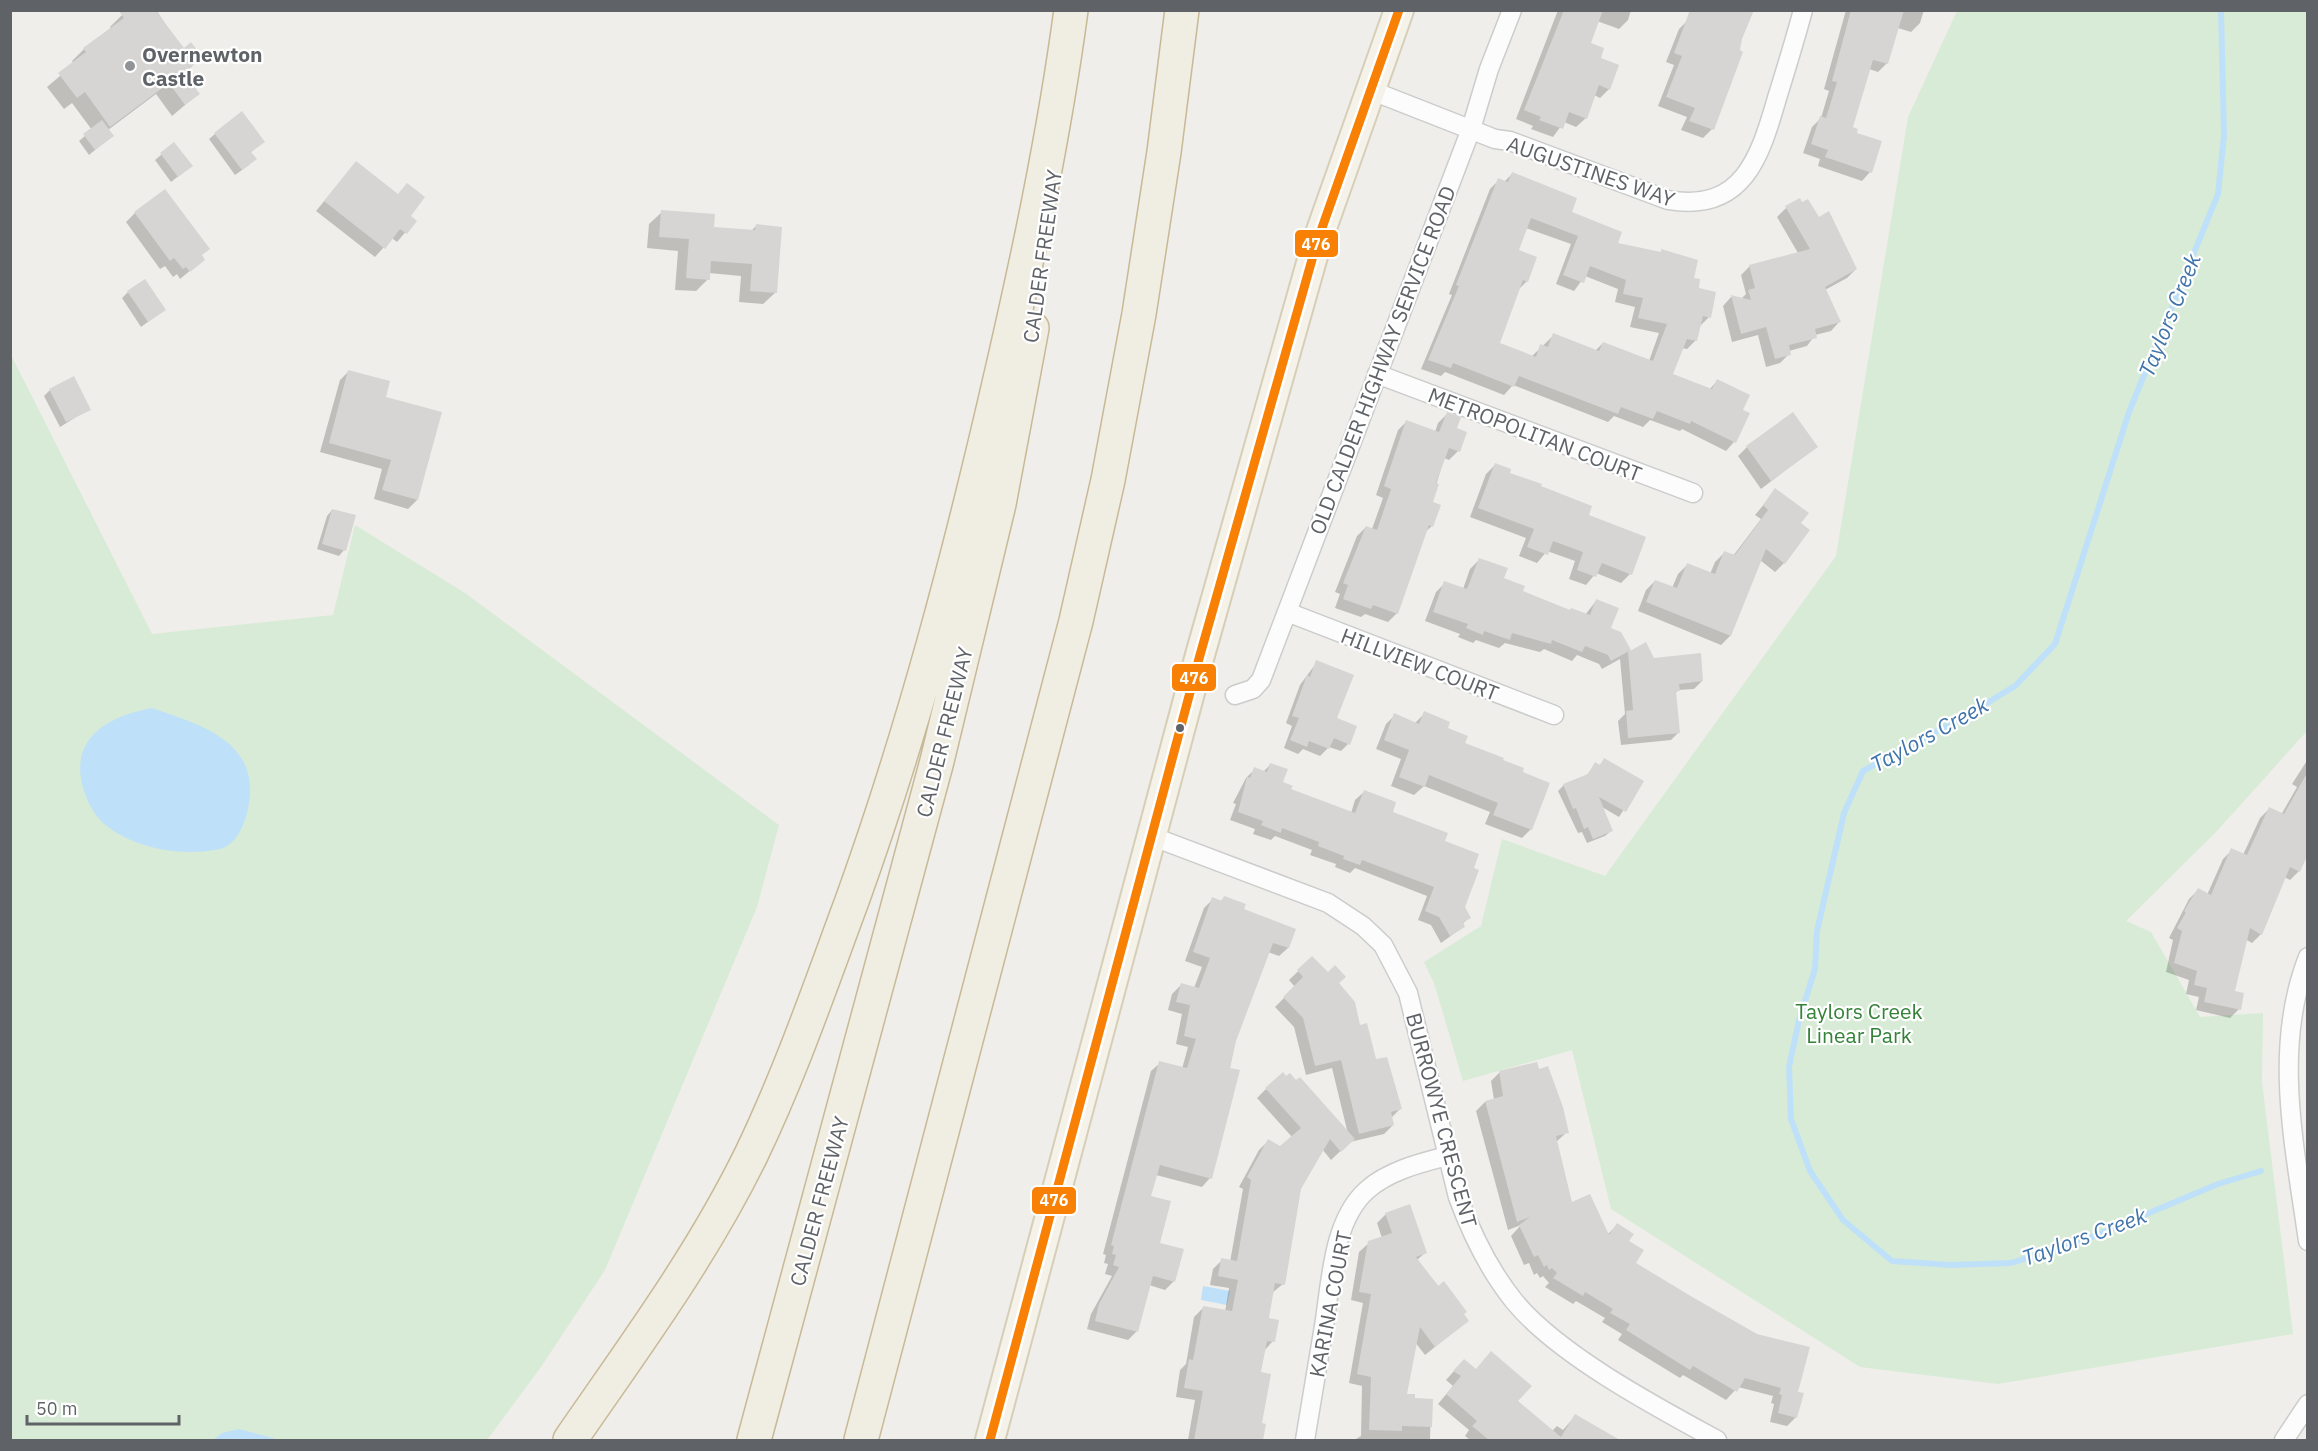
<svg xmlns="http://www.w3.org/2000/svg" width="2318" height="1451" font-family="'IBM Plex Sans',sans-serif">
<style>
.green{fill:#d8ebd6}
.water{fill:#bfe0f9}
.shadow{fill:#0003;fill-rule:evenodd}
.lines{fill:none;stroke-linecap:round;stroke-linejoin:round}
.stream{stroke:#bfe0f9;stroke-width:6}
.building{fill:#d6d5d3;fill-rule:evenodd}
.minor-casing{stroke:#cbcccc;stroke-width:21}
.primary-casing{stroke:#d7ceb8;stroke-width:32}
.motorway-casing{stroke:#c8b996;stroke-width:36}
.minor{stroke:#fdfcfc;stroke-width:18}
.primary{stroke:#f4f2e9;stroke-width:28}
.motorway{stroke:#f0ede3;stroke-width:33}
.bus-1-casing{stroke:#fff;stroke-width:14}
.bus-1{stroke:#f78005;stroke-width:9}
.poi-dot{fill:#919496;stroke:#fff;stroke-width:2}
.bus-dot{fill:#5f6368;stroke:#fff;stroke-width:2}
.labels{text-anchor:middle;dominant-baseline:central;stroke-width:4.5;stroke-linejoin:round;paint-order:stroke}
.poi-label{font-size:21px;font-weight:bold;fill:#5f6368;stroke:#fff;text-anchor:start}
.street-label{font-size:21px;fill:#5f6368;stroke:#fff}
.park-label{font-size:21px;fill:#348238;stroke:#fff}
.water-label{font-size:22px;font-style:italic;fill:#4174aa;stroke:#fff}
.line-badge{stroke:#fff;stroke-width:2}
.badge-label{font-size:16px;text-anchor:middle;font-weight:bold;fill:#fff}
</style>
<rect width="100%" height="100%" fill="#efeeea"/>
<path class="green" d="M1957 11H2308L2307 731 2217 831 2126 921 2151 932 2200 1017 2263 1013 2262 1082 2293 1334 1998 1384 1860 1367 1611 1209 1572 1050 1463 1081 1434 983 1424 962 1481 926 1502 839 1605 876 1836 556 1908 117Z
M10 353 152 634 333 615 355 525 465 593 779 825 757 907 605 1270 541 1367 487 1440H11Z"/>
<path class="water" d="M152 708C209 727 268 746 245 820 240 834 232 848 215 850 178 856 132 848 103 823 94 815 86 799 83 788 69 737 109 716 152 708Z
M1203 1286 1230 1291 1227 1305 1201 1300Z
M239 1429 280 1440H281H213L222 1433Z"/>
<path class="shadow" d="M127 10H156L183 50 201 57 189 69V82L198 94 172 116 156 94 108 130 112 136 89 155 79 141 92 130 72 103 64 109 47 87 74 64 72 61 84 49 111 29 110 27Z
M1558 10H1631L1628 20 1619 29 1597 21 1589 44 1599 59 1609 89 1600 98 1594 95 1586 118 1576 127 1564 122 1553 137 1531 129 1533 126 1516 119Z
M1846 10H1924L1920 23 1911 32 1898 28 1887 63 1878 72 1869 69 1851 128 1870 172 1862 181 1818 166 1820 159 1803 153 1812 127 1821 118 1829 91 1824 89Z
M1688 20 1741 39 1712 129 1703 138 1681 130 1687 117 1658 106 1674 65 1666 62 1679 29Z
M215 134 263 142 250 153 249 165 235 175 209 139Z
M174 144 191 166 171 182 155 160Z
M356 163 415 221 397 242 392 238 375 257 316 211Z
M1512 174 1616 244 1659 253 1662 251 1693 279 1709 317 1700 326 1696 340 1687 349 1682 348 1671 375 1709 390 1717 381 1741 410 1734 442 1726 451 1682 429 1680 431 1650 420 1643 427 1614 416 1608 422 1513 385 1504 395 1445 372 1441 376 1421 369 1452 295 1449 294 1490 189 1499 180 1504 182ZM1526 228 1571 244 1556 284 1574 291 1585 276 1618 289 1615 302 1635 307 1630 327 1659 333 1649 361 1603 343 1595 351 1554 335 1532 356 1498 344 1518 290 1527 281 1517 251Z
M1786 208 1818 219 1856 269 1847 278 1825 290 1839 322 1831 331 1815 335 1807 346 1789 351V354L1780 363 1766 367 1758 335 1732 342 1723 306 1731 297 1741 299 1746 294 1741 275 1750 266 1798 253 1777 217Z
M662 212 712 228 751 231 756 226 776 292 763 304 739 302 741 276 709 273 708 279 696 291 675 290 678 251 647 248 649 224Z
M135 213 201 256 203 260 180 279 177 274 173 277 165 266 160 269 126 222Z
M128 292 164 310 141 327 122 298Z
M349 371 384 398 417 500 408 509 374 499 382 469 320 452 340 380Z
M50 390 89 409 60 427 44 396Z
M1447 414 1455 429 1458 451 1449 460 1444 458 1431 503 1432 526 1425 532 1397 613 1388 622 1365 614 1361 617 1335 608 1340 594 1335 592 1357 536 1366 527 1372 529 1383 498 1376 495 1398 430 1407 421 1435 432 1438 423Z
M1747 447H1816L1761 489 1738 456Z
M1495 465 1587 516 1630 574 1621 583 1596 573 1586 585 1569 579 1575 561 1547 551 1537 563 1519 556 1526 538 1470 517 1486 474Z
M1776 490 1784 563 1775 572 1760 560 1730 636 1721 645 1638 611 1646 590 1655 581 1672 588 1678 574 1687 565 1710 574 1715 562 1724 553 1733 556 1761 519 1755 515Z
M332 510 344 550 339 556 317 549 327 516Z
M1479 560 1521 592 1570 611 1585 615 1596 601 1609 629 1620 633 1630 652 1702 681 1694 689 1678 690 1675 694 1679 732 1671 740 1621 745 1618 721 1625 714 1620 659 1602 669 1599 664 1577 655 1572 661 1544 649 1540 652 1505 643 1499 648 1476 640 1473 643 1458 637 1460 634 1425 621 1436 592 1445 583 1463 589 1470 569Z
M1317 662 1335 719 1348 744 1341 751 1329 747 1320 756 1303 749 1298 754 1284 748 1292 726 1286 723 1300 685Z
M1425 713 1446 729 1531 829 1522 838 1485 824 1490 812 1424 786 1414 795 1391 786 1401 759 1376 749 1386 724 1395 715 1415 723Z
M2308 759V838L2301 852 2299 871 2290 880 2284 877 2261 934 2252 943 2245 939 2234 992 2239 1009 2230 1018 2196 1010 2199 997 2186 994 2189 980 2166 972 2173 940 2169 938 2189 899 2198 890 2207 895 2223 859 2232 850 2243 855 2260 818 2269 809 2281 815 2297 787 2292 784Z
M1605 760 1642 781 1619 817 1602 807 1611 831 1605 836 1587 843 1582 832 1578 833 1558 791 1564 785 1586 776 1596 764 1599 766Z
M1271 764 1281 783 1289 790 1351 813 1355 800 1364 792 1391 813 1443 842 1463 908 1469 918 1462 924 1463 927 1441 943 1431 925 1418 920 1427 896 1355 868 1350 873 1335 867 1336 864 1310 855 1312 850 1275 836 1271 840 1253 834 1255 829 1230 820 1236 804 1233 803 1246 778 1255 769 1263 772Z
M1224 898 1242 910 1294 930 1288 948 1279 956 1268 952 1235 1040 1210 1178 1202 1187 1156 1175 1150 1197 1158 1244 1174 1281 1165 1290 1149 1285 1136 1332 1128 1340 1087 1329 1091 1314 1112 1276 1105 1274 1108 1264 1104 1263 1106 1255 1103 1254 1151 1071 1160 1063 1182 1069 1188 1047 1176 1044 1182 1014 1168 1010 1172 994 1181 985 1194 988 1202 967 1185 961 1204 908 1213 899 1220 902Z
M1312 958 1337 984 1400 1109 1391 1118 1393 1125 1384 1134 1350 1142 1331 1160 1322 1149 1299 1188 1283 1284 1272 1293 1267 1319 1273 1341 1264 1351 1260 1374V1424L1264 1425 1261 1440H1188L1195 1400 1176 1397 1180 1370 1186 1364 1194 1317 1203 1308 1225 1312 1229 1288 1210 1285 1213 1269 1222 1260 1230 1262 1243 1189 1239 1187 1259 1150 1268 1141 1280 1147 1292 1137 1257 1098 1266 1089 1348 1134 1332 1068 1306 1075 1294 1027 1275 1007 1295 987 1289 980Z
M1500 1072 1567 1132 1556 1142 1571 1204 1607 1235 1617 1225 1627 1241 1634 1263 1796 1393V1417L1787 1426 1770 1422 1774 1404 1771 1403 1773 1396 1738 1387 1726 1400 1683 1375 1680 1378 1618 1340 1622 1334 1602 1322 1605 1318 1576 1301 1573 1304 1545 1287 1549 1283 1543 1276 1540 1278 1537 1273 1534 1275 1529 1263 1524 1265 1511 1236 1521 1225 1508 1230 1476 1111 1485 1102 1494 1100 1491 1081Z
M1386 1214 1425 1253 1417 1260 1467 1321 1425 1355 1415 1342 1405 1395 1413 1400H1431L1430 1440H1354L1361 1436 1362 1386 1349 1383 1363 1303 1351 1300 1359 1252 1369 1243 1382 1238 1377 1223Z
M1455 1370 1516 1401 1552 1431 1557 1426 1563 1430 1575 1416 1617 1440H1470L1465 1436 1469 1430 1438 1404 1453 1386 1446 1380Z"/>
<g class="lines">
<path class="stream" d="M2221 10 2224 135 2218 194 2129 412 2055 644 2015 686 1974 711 1863 771 1844 813 1817 931 1815 969 1799 1020 1789 1067 1791 1119 1810 1171 1843 1220 1892 1261 1951 1265 2011 1263 2080 1242 2218 1184 2261 1171"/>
</g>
<path class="building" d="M118 10H155L184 48 191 42 202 57 189 68 196 77 190 81 200 94 185 105 169 83 110 127 85 92 77 98 58 73 86 52 83 48 124 18Z
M1564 10H1603L1591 43 1604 48 1601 58 1619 65 1610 90 1599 85 1587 119 1569 112 1563 129 1539 120 1541 117 1524 110Z
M1690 10H1754L1742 39 1740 50 1743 52 1714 130 1689 121 1695 108 1666 97 1682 56 1674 53Z
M1851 10H1904L1888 64 1873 60 1853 127 1858 129 1857 133 1882 141 1872 173 1825 157 1828 150 1811 144 1820 116 1826 118 1837 82 1832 81Z
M242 111 265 142 251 152 257 159 242 170 214 133Z
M102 120 114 136 95 150 83 134Z
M174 142 193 166 178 177 160 153Z
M356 161 398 194 407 183 425 197 411 216 417 221 407 234 400 229 385 249 324 201Z
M1512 172 1577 198 1572 212 1622 232 1618 243 1661 252V249L1698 260 1694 278 1700 279 1699 288 1716 292 1711 318 1703 316 1697 341 1687 339 1673 374 1712 389 1717 379 1750 395 1743 410 1750 413 1736 443 1691 421 1690 424 1657 411 1653 419 1621 407 1618 414 1519 376 1514 387 1453 363 1451 368 1428 360 1459 286 1456 285 1498 178 1508 182ZM1531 218 1578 236 1563 275 1584 283 1590 266 1626 280 1623 294 1643 298 1638 318 1667 324 1653 361 1603 342 1599 351 1553 333 1548 347 1540 344 1536 357 1500 343 1523 280 1528 282 1537 257 1519 250Z
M165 189 210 249 202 255 205 260 190 272 186 267 183 269 174 258 170 261 134 212Z
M1800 198 1802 202 1808 199 1819 217 1829 211 1857 269 1825 287 1841 322 1815 329 1817 338 1789 345 1791 355 1775 359 1766 327 1741 334 1731 295 1751 300 1748 290 1755 288 1749 265 1810 249 1785 206Z
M661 210 715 214 714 227 755 230 756 224 782 227 777 293 750 291 752 264 711 261 710 280 686 278 689 239 659 237Z
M145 279 166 310 148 322 127 291Z
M348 370 390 381 386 397 442 412 418 500 382 490 391 460 329 443Z
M74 376 91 410 66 422 49 389Z
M1447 412 1461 417 1457 428 1467 432 1460 452 1449 448 1436 483 1439 484 1433 502 1441 505 1433 527 1429 525 1398 614 1373 605 1371 609 1343 599 1348 585 1343 583 1366 526 1377 530 1391 489 1384 486 1406 420 1439 432Z
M1793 412 1818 447 1771 481 1746 446Z
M1495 463 1511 469 1510 473 1542 484 1541 486 1592 506 1589 515 1646 537 1632 575 1602 563 1596 577 1577 570 1583 552 1553 541 1548 555 1527 547 1534 529 1478 508Z
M1775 488 1809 513 1801 523 1810 530 1785 564 1766 549 1731 636 1646 602 1655 580 1677 588 1687 563 1715 574 1724 551 1735 555 1768 510 1763 505Z
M332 509 356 515 346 551 322 544Z
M1479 558 1508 568 1504 578 1525 586 1523 591 1570 610 1571 608 1590 615 1596 599 1619 608 1611 628 1621 632 1631 650 1611 661 1608 655 1585 646 1582 652 1552 640 1551 644 1512 633 1510 640 1484 631 1483 635 1466 628 1468 624 1433 612 1444 581 1467 589Z
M1646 642 1654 658 1701 653 1703 681 1679 684 1680 691H1676L1680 733 1628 738 1626 711 1633 710 1628 652Z
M1316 660 1354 675 1337 718 1357 726 1350 745 1334 738 1329 749 1309 741 1307 747 1290 740 1299 718 1292 716 1307 675 1310 677Z
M1424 711 1450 722 1448 728 1468 736 1465 743 1504 758 1503 760 1524 768 1523 772 1550 783 1532 830 1493 815 1498 803 1429 775 1425 787 1399 777 1409 750 1384 740 1394 713 1419 724Z
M1604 758 1644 781 1626 812 1599 797 1613 831 1593 839 1588 827 1584 829 1576 808 1573 809 1563 784 1588 774 1595 762 1600 765Z
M1270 763 1288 769 1283 782 1293 786 1291 789 1355 813 1364 790 1396 802 1393 812 1448 833 1445 841 1479 854 1474 868 1479 870 1465 907 1471 918 1463 922 1465 927 1450 936 1439 917 1425 911 1434 887 1362 860 1360 865 1343 859 1344 856 1318 846 1319 842 1282 828 1281 833 1261 825 1263 821 1238 812 1247 777 1250 778 1254 767 1267 772Z
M2307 773V856L2300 872 2290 867 2262 935 2250 928 2235 991 2244 993 2241 1010 2204 1002 2207 988 2194 985 2197 971 2174 963 2182 931 2177 928 2186 912 2184 911 2198 888 2211 895 2231 848 2247 855 2269 807 2284 814Z
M1224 896 1246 904 1244 909 1296 929 1289 948 1273 943 1236 1041 1230 1068 1240 1070 1212 1179 1160 1165 1151 1196 1171 1201 1160 1243 1184 1249 1175 1282 1153 1276 1138 1332 1095 1321 1099 1304 1119 1267 1113 1265 1116 1255 1112 1254 1114 1246 1111 1245 1159 1061 1187 1068 1196 1039 1184 1036 1190 1005 1176 1002 1181 983 1199 988 1210 958 1193 952 1212 897 1222 901Z
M1312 956 1328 972 1335 965 1346 977 1339 983 1355 1002 1360 1025 1367 1023 1376 1059 1387 1057 1402 1109 1391 1112 1394 1125 1359 1134 1341 1060 1315 1066 1303 1018 1283 997 1303 977 1297 970Z
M1537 1062 1539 1069 1548 1066 1563 1107 1569 1133 1556 1136 1572 1202 1590 1194 1609 1235 1617 1223 1634 1234 1629 1241 1644 1250 1636 1263 1694 1298 1757 1334 1810 1347 1798 1392 1804 1393 1797 1418 1778 1413 1782 1395 1779 1394 1781 1388 1745 1378 1737 1392 1693 1366 1690 1370 1626 1330 1630 1324 1610 1313 1613 1309 1585 1292 1583 1296 1553 1278 1557 1273 1552 1268 1549 1270 1547 1265 1544 1267 1538 1255 1534 1257 1519 1225 1530 1217 1517 1222 1485 1101 1503 1096 1499 1071Z
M1283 1072 1286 1076 1290 1073 1296 1080 1300 1077 1355 1139 1341 1152 1330 1139 1301 1189 1285 1285 1275 1283 1269 1318 1279 1320 1275 1342 1267 1341 1261 1372 1271 1374 1262 1423 1266 1424 1263 1440H1194L1203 1391 1184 1388 1189 1359 1193 1360 1203 1306 1232 1311 1238 1280 1218 1276 1221 1258 1237 1261 1251 1180 1247 1177 1268 1139 1280 1146 1301 1128 1265 1088Z
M1410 1204 1427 1253 1416 1257 1438 1286 1444 1281 1467 1312 1464 1314 1469 1321 1435 1347 1420 1327 1407 1394H1415V1398L1433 1399 1432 1427 1402 1426V1431L1369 1430 1371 1377 1357 1374 1371 1294 1359 1292 1368 1241 1392 1233 1385 1213Z
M1491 1351 1532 1386 1518 1401 1561 1437 1575 1414 1620 1440H1489L1472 1426 1477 1421 1446 1394 1461 1376 1453 1371 1464 1359 1476 1369Z"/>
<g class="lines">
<defs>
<path id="minor" d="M1370 90 1495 139 1510 141 1668 200C1743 213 1760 157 1777 98 1786 69 1795 40 1803 10
M1377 374 1693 493
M1287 612 1554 715
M1235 695 1253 689 1261 680 1471 129 1489 69 1512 10
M1151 836 1328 903 1363 926 1383 945 1408 993 1458 1197C1472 1235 1489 1270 1514 1301 1557 1354 1656 1407 1717 1440
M2308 957C2272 1049 2295 1147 2308 1241
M1305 1440C1311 1404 1317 1368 1323 1332 1331 1287 1331 1222 1367 1190 1388 1171 1420 1163 1447 1156
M2284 1440 2308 1404"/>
<path id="primary" d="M990 1440 1200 655 1317 242 1399 10"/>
<path id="motorway" d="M570 1440C634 1347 701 1257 751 1155 791 1072 821 984 853 898 913 731 958 561 998 388 1027 263 1054 137 1071 10
M754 1440 937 761 999 504 1032 328
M861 1440 1076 621 1108 480 1139 314 1164 152 1182 10"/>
</defs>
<use href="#minor" class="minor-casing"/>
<use href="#primary" class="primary-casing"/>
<use href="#motorway" class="motorway-casing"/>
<use href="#minor" class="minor"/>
<use href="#primary" class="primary"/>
<use href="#motorway" class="motorway"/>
<defs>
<path id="bus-1" d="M990 1440 1200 655 1317 242 1399 10"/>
</defs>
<use href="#bus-1" class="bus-1-casing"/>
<use href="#bus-1" class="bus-1"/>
</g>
<circle class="poi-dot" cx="130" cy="66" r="6"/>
<circle class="bus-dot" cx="1180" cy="728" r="5"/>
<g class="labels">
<g class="poi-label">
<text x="142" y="54">Overnewton<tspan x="142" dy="24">Castle</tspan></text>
</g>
<g class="street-label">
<text transform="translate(1591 171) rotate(19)">AUGUSTINES WAY</text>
<text transform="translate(1042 256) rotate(-82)">CALDER FREEWAY</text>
<text transform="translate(1382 360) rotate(-69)">OLD CALDER HIGHWAY SERVICE ROAD</text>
<text transform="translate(1535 434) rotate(21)">METROPOLITAN COURT</text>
<text transform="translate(1420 664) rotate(21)">HILLVIEW COURT</text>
<text transform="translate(944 732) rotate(-76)">CALDER FREEWAY</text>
<text transform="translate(1442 1120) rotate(75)">BURROWYE CRESCENT</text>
<text transform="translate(819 1201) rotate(-75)">CALDER FREEWAY</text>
<text transform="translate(1330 1304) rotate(-79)">KARINA COURT</text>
</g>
<g class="park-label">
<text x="1859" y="1011">Taylors Creek<tspan x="1859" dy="24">Linear Park</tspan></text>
</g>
<g class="water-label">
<text transform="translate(2169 315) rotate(-68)">Taylors Creek</text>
<text transform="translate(1929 734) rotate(-29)">Taylors Creek</text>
<text transform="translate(2084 1236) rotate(-20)">Taylors Creek</text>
</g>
</g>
<g class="line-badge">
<rect x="1294" y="229" width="45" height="29" rx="6" fill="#f78005"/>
<rect x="1171" y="663" width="46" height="29" rx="6" fill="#f78005"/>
<rect x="1031" y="1186" width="46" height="29" rx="6" fill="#f78005"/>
</g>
<g class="badge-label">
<text x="1316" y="250">476</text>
<text x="1194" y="684">476</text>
<text x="1054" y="1206">476</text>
</g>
<rect width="2318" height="1451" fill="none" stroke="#5f6368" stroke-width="24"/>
<path d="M27 1415v9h152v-9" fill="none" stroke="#5f6368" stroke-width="3"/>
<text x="36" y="1415" font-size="18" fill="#5f6368" stroke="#ffffff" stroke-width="4.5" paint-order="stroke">50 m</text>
</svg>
